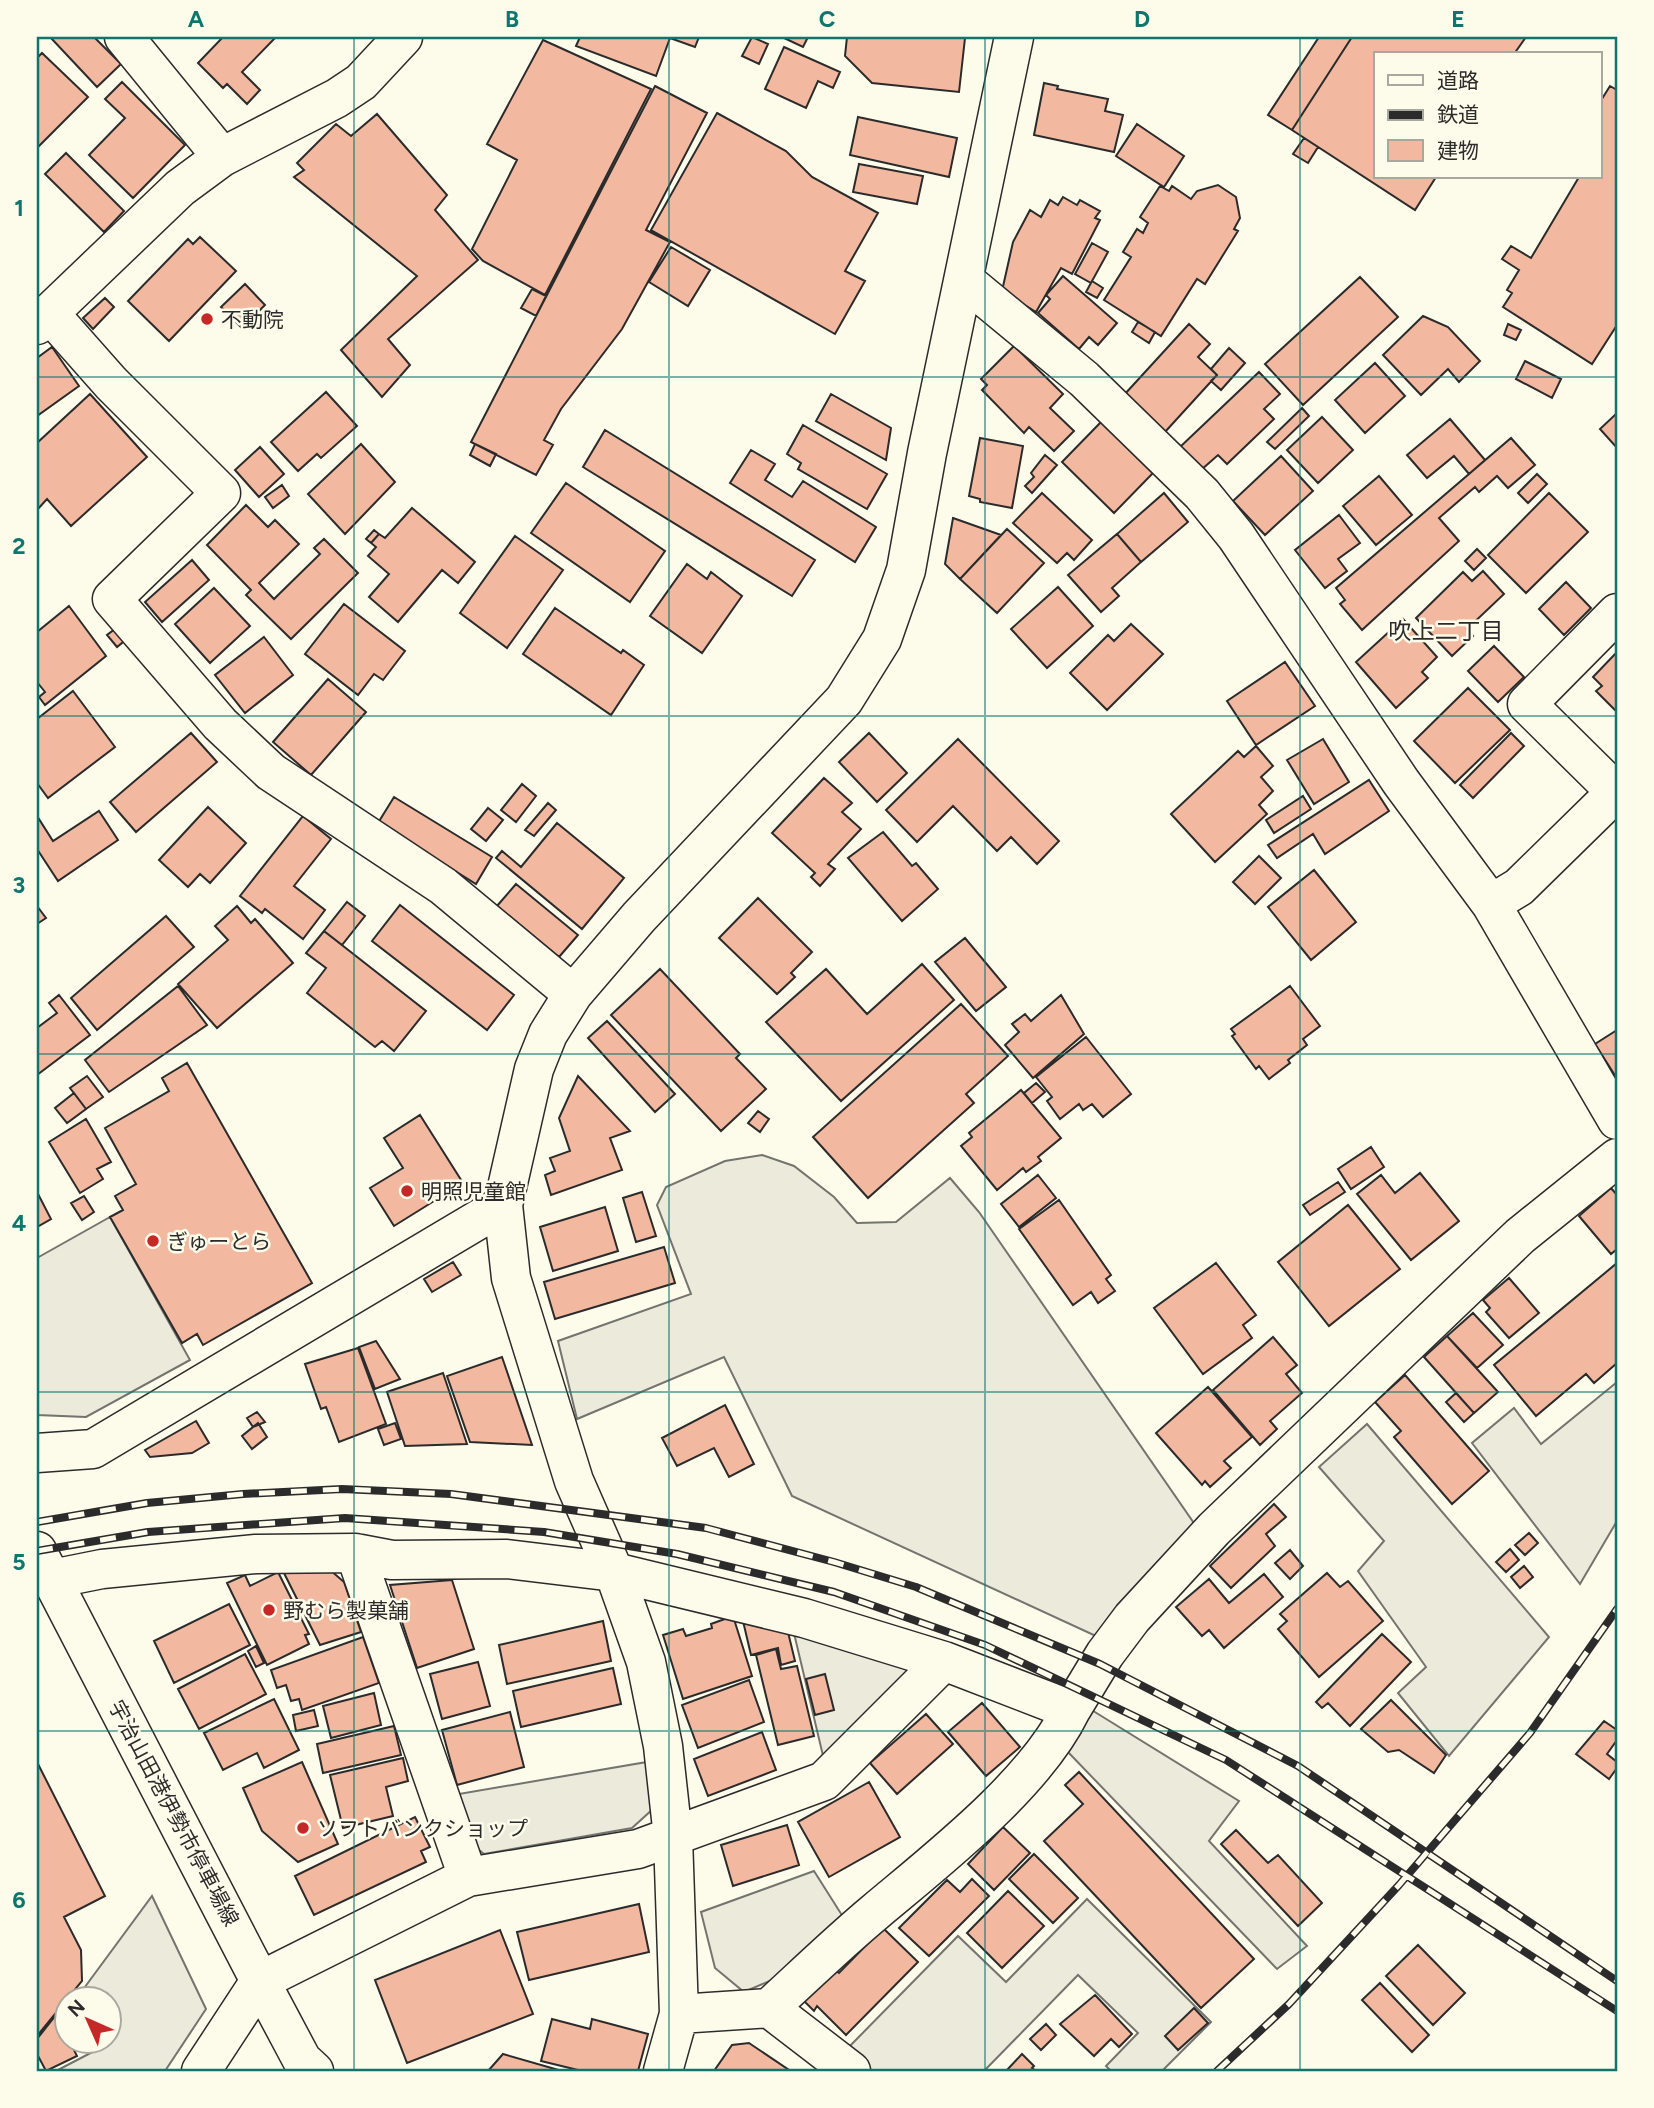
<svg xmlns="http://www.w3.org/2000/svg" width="1654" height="2108" font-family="Figtree,'Noto Sans JP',sans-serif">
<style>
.parking{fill:#eceadb;stroke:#74746e;stroke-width:2}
.building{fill:#f2b8a0;stroke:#2b2b2b;stroke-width:2}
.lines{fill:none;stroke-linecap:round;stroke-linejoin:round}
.minor-casing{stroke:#2b2b2b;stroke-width:41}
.major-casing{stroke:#2b2b2b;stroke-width:41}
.minor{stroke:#fdfbea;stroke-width:38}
.major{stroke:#fdfbea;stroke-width:38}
.rail-casing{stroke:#2b2b2b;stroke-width:8}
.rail{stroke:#fdfbea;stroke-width:5;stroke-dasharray:16;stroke-linecap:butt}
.grid{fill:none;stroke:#0f766e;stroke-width:2;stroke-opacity:0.55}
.poi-dot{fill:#c62828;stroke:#fdfbea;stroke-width:2.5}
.labels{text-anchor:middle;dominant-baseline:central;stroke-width:5;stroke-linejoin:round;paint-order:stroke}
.poi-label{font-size:21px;fill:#2b2b2b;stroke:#fdfbea;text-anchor:start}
.street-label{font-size:21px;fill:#2b2b2b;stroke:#fdfbea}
.neighbourhood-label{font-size:23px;fill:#2b2b2b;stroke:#fdfbea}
.neatline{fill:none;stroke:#0f766e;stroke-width:2.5}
.grid-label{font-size:23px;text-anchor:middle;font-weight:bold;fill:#0f766e}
</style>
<rect width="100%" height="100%" fill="#fdfbea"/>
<path class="parking" d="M762 1155 794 1166 834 1197 857 1223 896 1222 950 1178 979 1212 1198 1529 1098 1637 792 1496 724 1357 577 1419 558 1341 691 1294 657 1205 666 1187 725 1161Z
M110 1217 190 1360 86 1417 37 1415V1258Z
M1617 1382V1521L1580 1584 1472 1443 1514 1408 1541 1444Z
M1367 1424 1549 1637 1449 1756 1398 1693 1426 1667 1358 1571 1384 1541 1319 1467Z
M793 1629 904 1661 910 1683 824 1760Z
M1090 1709 1239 1801 1209 1841 1307 1946 1277 1969 1067 1751Z
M647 1762 654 1808 632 1828 484 1854 467 1840 453 1795Z
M814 1871 845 1920 781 1976 744 1992 715 1968 701 1912Z
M152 1896 206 2009 165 2071H56L104 2046 102 2042H108V2000L81 1999 79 1995Z
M1087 1899 1211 2022 1162 2071H1111L1106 2066 1138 2033 1078 1975 984 2071H872L845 2051 958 1936 1006 1982Z"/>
<path class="building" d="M50 37H94L121 64 97 87Z
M223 37H276L242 72 260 90 247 104 227 84 223 88 198 63Z
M580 37H699L695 47 670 38 656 76 576 46Z
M752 37 768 44 759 64 742 56Z
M782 37H808L803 47Z
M847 37 965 38 959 92 872 83 845 56Z
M1319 37H1352L1292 130 1268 115Z
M1352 37H1526L1514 54H1376V177H1436L1415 210 1292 130Z
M543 40 651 89 545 295 483 261 472 249 517 160 487 144Z
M784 47 840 72 833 88 818 81 806 108 765 89Z
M42 53 88 97 37 148V58Z
M122 82 185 145 133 198 89 155 125 118 105 99Z
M1044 83 1058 86 1057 89 1108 99 1105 111 1123 115 1114 152 1034 135Z
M655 86 707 113 646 230 670 242 622 329 561 409 544 440 553 445 536 475 471 442Z
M1610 86 1617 90V325L1592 364 1503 307 1512 293 1507 290 1519 270 1502 259 1511 246 1531 258 1579 177H1600V102Z
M717 113 786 151 812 177 878 213 845 271 865 281 835 334 651 230Z
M377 114 447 195 435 210 478 260 388 339 410 365 382 397 341 350 417 276 294 177 304 170 297 163 336 124 351 136Z
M858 117 957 138 949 177 850 155Z
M1137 124 1184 156 1164 187 1116 156Z
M1304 138 1318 147 1308 163 1293 154Z
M66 153 124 211 104 232 45 174Z
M859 164 923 176 917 204 853 192Z
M1218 185 1236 197 1240 218 1234 229 1238 231 1205 284 1197 279 1161 336 1104 300 1131 257 1123 252 1137 229 1143 233 1148 223 1140 217 1160 186 1169 191 1172 186 1191 199 1197 191Z
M1063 197 1077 205 1080 200 1100 211 1095 218 1100 220 1072 274 1061 268 1036 312 1002 291 1013 242 1030 210 1041 217 1050 200 1058 205Z
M200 237 236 271 169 341 128 301 188 239 193 244Z
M1092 243 1108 252 1091 283 1075 274Z
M671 247 710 270 688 306 649 282Z
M1063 276 1117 323 1098 345 1089 337 1079 349 1038 313 1050 299 1046 295Z
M1360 277 1398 317 1303 405 1265 364Z
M1092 281 1103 288 1097 298 1086 292Z
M245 284 265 305 242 328 221 307Z
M532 289 546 296 536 316 521 308Z
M105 298 114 307 93 329 83 318Z
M1423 316 1448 327 1480 361 1459 382 1448 369 1421 395 1383 355Z
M1138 322 1155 332 1149 343 1132 332Z
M1189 324 1210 344 1198 357 1217 375 1165 432 1124 395Z
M1508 324 1521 330 1516 340 1504 335Z
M1014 346 1063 394 1050 408 1074 431 1054 451 1029 427 1024 433 982 390 987 385 981 379Z
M52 347 79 386 37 416V358Z
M1229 348 1245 363 1221 390 1211 381 1217 375 1211 369Z
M1525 361 1561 379 1552 398 1516 379Z
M1375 363 1405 396 1365 433 1335 400Z
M1259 372 1280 394 1264 409 1274 419 1227 464 1218 455 1201 470 1180 447Z
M326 392 357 426 321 458 317 454 298 471 271 442Z
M90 394 147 457 71 526 47 499 37 510V443Z
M831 394 891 428 886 460 816 421Z
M1302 408 1309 416 1275 449 1267 442Z
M1617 413V448L1600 429Z
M1322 417 1353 450 1318 483 1287 450Z
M1450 419 1485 460 1469 474 1454 456 1427 478 1407 455Z
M1101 422 1153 473 1114 513 1062 462Z
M803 425 887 474 867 509 798 469 801 463 787 454Z
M605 430 815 560 792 596 583 467Z
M980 438 1023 446 1012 508 980 502V499L969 496Z
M1511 438 1535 465 1508 488 1497 476 1479 492 1475 487 1439 518 1459 541 1362 630 1340 604 1345 600 1336 588Z
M361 444 395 482 345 534 308 494Z
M475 444 496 454 490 466 470 455Z
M260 447 284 474 259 497 235 470Z
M751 450 775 464 765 480 792 497 803 481 876 527 855 562 730 483Z
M1045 455 1057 465 1032 493 1025 486 1034 477 1031 473Z
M1281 456 1313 491 1265 535 1233 501Z
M1537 474 1547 484 1528 503 1518 493Z
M1379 476 1412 515 1376 545 1343 506Z
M566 483 665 551 630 602 531 533Z
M282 485 289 496 273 508 265 497Z
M1042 493 1092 540 1074 560 1067 553 1057 563 1013 523Z
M1164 493 1188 522 1141 562 1117 534Z
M1549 493 1588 532 1526 593 1488 555Z
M246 505 268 527 275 520 299 544 259 583 274 599 320 554 314 548 324 539 358 573 291 639 246 595 251 590 207 545Z
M412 508 475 562 458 583 442 570 398 622 369 597 389 574 368 556 376 547 371 543 379 534 385 538Z
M1339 515 1360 543 1338 559 1347 571 1325 588 1295 550Z
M953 518 1001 535 960 579 945 564Z
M1007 529 1044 563 997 613 960 579Z
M374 530 379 534 371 543 366 539Z
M1117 534 1141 562 1112 588 1119 596 1101 612 1068 575Z
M515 536 563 570 507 648 460 613Z
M1477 549 1486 558 1474 570 1465 561Z
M192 560 209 580 162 622 145 602Z
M687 564 707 579 711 572 742 596 702 653 650 616Z
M1483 571 1504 594 1467 629 1473 636 1452 656 1416 618 1463 572 1472 581Z
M1566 582 1591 608 1564 635 1539 609Z
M1058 587 1093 626 1047 668 1011 629Z
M214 588 250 626 210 663 175 624Z
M344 604 405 651 383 680 374 674 358 695 305 654Z
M69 606 106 656 45 705 39 697 45 692 37 682V632Z
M555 608 621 653 623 650 644 665 611 715 523 654Z
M1403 619 1437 657 1422 672 1428 678 1396 708 1356 662Z
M1131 624 1163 654 1107 710 1070 673 1108 635 1114 641Z
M119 626 128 638 117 647 107 635Z
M264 637 293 675 245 713 215 675Z
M1494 646 1524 677 1498 702 1468 671Z
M1617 652V712L1596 691 1602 686 1593 677Z
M1285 662 1315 706 1256 745 1227 701Z
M328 679 366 712 311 775 273 742Z
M1468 688 1510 730 1455 783 1414 741Z
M73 691 115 747 48 798 37 783V719Z
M191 733 217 762 136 832 110 802Z
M869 733 907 773 877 802 839 762Z
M1511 733 1524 746 1473 798 1460 785Z
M958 739 1059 841 1037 864 1011 837 997 851 953 806 917 842 886 810Z
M1323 739 1349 782 1314 804 1287 760Z
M1256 746 1273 766 1261 777 1273 791 1259 805 1267 814 1215 862 1171 814 1238 751 1244 757Z
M824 778 852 803 842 812 861 829 828 864 835 869 820 886 811 877 815 873 772 833Z
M1369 780 1389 811 1325 854 1313 834 1277 858 1268 845Z
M522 784 536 796 516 822 501 810Z
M1303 796 1311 809 1274 833 1266 820Z
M394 797 492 857 476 884 378 823Z
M548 803 556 810 534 836 525 830Z
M208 807 246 843 210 883 200 874 188 887 159 860Z
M488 808 503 820 486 841 471 829Z
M99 811 118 840 58 881 37 849V816L53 841Z
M303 816 331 839 294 886 325 910 303 939 265 909 262 913 240 896Z
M557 823 624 878 582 929 496 858 502 851 521 867Z
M883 832 912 866 916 863 938 889 902 921 848 858Z
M1259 856 1281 878 1255 904 1233 882Z
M1314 870 1356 922 1311 960 1268 907Z
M516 884 578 935 559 957 497 906Z
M758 898 812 952 791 973 795 977 777 994 719 938Z
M347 902 365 916 342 945 324 931Z
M400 905 514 995 487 1030 372 941Z
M37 906 46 918 37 924Z
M237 906 251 923 255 919 293 963 217 1028 178 984 228 940 215 926Z
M166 916 194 947 97 1030 71 998Z
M324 931 426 1011 394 1051 382 1041 375 1047 307 993 326 968 306 953Z
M965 938 1006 987 976 1011 935 962Z
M922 964 954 1000 841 1101 766 1022 826 969 867 1014Z
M660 969 740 1054 736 1058 766 1089 721 1131 611 1015Z
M178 986 207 1025 109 1092 85 1060Z
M1290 986 1320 1026 1303 1039 1307 1045 1288 1060 1290 1063 1269 1079 1259 1066 1256 1069 1232 1036 1235 1034 1231 1029Z
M59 995 90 1035 37 1075V1028L57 1013 49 1003Z
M1061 995 1084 1034 1033 1078 1005 1045 1019 1032 1012 1024 1025 1014 1031 1021Z
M961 1004 1008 1056 966 1094 974 1103 868 1198 813 1137Z
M607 1021 675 1094 655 1112 588 1038Z
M1617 1030V1076L1616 1077 1595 1044Z
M1086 1037 1131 1094 1103 1117 1092 1104 1083 1110 1079 1104 1060 1119 1047 1101 1052 1097 1036 1077Z
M187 1063 312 1283 203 1345 197 1334 182 1343 110 1217 123 1210 115 1196 136 1184 105 1128 169 1091 162 1078Z
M87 1076 103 1097 86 1109 70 1088Z
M578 1076 630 1131 610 1138 622 1170 551 1195 545 1175 555 1171 550 1158 570 1151 559 1118Z
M1036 1083 1045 1092 1032 1103 1024 1093Z
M1021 1090 1061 1138 1038 1157 1041 1161 1026 1172 1023 1168 997 1190 961 1146 972 1137 969 1133Z
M74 1093 86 1109 67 1123 55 1108Z
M758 1111 769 1119 760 1132 748 1123Z
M420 1115 463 1183 394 1226 370 1188 403 1168 384 1138Z
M86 1119 111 1162 97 1169 103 1179 80 1193 49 1142Z
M1371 1147 1384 1167 1351 1189 1338 1169Z
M1420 1173 1459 1221 1411 1260 1357 1194 1381 1175 1395 1193Z
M1038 1175 1056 1198 1019 1227 1001 1204Z
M1338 1182 1345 1192 1310 1215 1303 1205Z
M1611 1188 1617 1195V1249L1611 1254 1579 1216Z
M37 1192 51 1219 37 1227Z
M642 1192 656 1236 636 1242 623 1198Z
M84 1196 94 1212 82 1220 71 1203Z
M1059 1200 1111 1275 1106 1279 1115 1291 1098 1303 1091 1292 1073 1305 1019 1229Z
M1348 1205 1400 1269 1329 1326 1278 1262Z
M605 1207 618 1251 553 1271 540 1227Z
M664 1247 675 1283 555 1319 544 1282Z
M453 1262 461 1275 432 1292 424 1279Z
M1216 1263 1256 1315 1243 1325 1252 1338 1203 1374 1154 1308Z
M1617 1263V1363L1594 1383 1586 1374 1536 1416 1494 1365Z
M1509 1278 1539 1313 1509 1338 1486 1312 1490 1308 1483 1300Z
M1473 1313 1503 1345 1477 1368 1447 1336Z
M1447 1336 1498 1392 1474 1413 1424 1357Z
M1273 1337 1297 1365 1286 1374 1302 1393 1270 1421 1277 1429 1260 1445 1213 1390Z
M376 1341 400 1379 375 1389 359 1347Z
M358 1348 386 1424 339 1442 326 1407 321 1409 305 1364Z
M502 1357 532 1445 470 1442 447 1376Z
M443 1373 467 1444 405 1446 387 1392Z
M1405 1375 1489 1471 1452 1504 1394 1437 1401 1431 1375 1402Z
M1208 1387 1252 1437 1224 1461 1231 1468 1210 1487 1205 1481 1202 1485 1156 1433Z
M1456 1393 1474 1413 1464 1422 1446 1402Z
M725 1405 754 1464 729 1477 714 1448 677 1466 662 1438Z
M257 1412 265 1422 253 1427 247 1418Z
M196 1421 209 1443 192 1453 150 1457 145 1450Z
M258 1423 267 1437 252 1449 242 1436Z
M395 1423 401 1439 384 1445 378 1429Z
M1274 1504 1286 1517 1266 1534 1275 1546 1231 1588 1210 1566Z
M1529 1533 1538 1543 1525 1555 1515 1545Z
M1510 1549 1519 1560 1506 1572 1496 1562Z
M1290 1550 1303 1566 1290 1579 1275 1563Z
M1524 1566 1533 1577 1520 1588 1511 1577Z
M329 1569 344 1582 361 1632 320 1645 284 1573Z
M278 1572 309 1634 305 1635 309 1644 267 1665 227 1583 245 1575 250 1586Z
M1327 1573 1340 1587 1348 1581 1383 1621 1319 1677 1278 1629 1287 1621 1280 1614Z
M1264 1574 1283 1597 1224 1648 1209 1630 1202 1636 1176 1607 1209 1579 1229 1603Z
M452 1580 474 1649 417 1668 390 1585Z
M229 1604 250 1645 174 1683 154 1641Z
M733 1616 752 1676 683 1699 663 1635 683 1629 686 1636 712 1628 711 1624Z
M603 1621 611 1661 507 1684 499 1645Z
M743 1621 787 1628 795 1661 781 1665 778 1648 751 1655Z
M1382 1634 1411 1662 1350 1726 1328 1703 1322 1708 1316 1702Z
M363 1637 379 1683 302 1710 299 1699 291 1701 286 1685 277 1688 271 1670Z
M256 1646 264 1663 256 1667 248 1651Z
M776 1649 781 1669 797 1666 814 1736 778 1745 756 1655Z
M245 1654 266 1694 199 1729 178 1689Z
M478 1662 490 1706 442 1719 430 1674Z
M613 1668 621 1704 521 1727 513 1691Z
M825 1674 834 1710 815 1715 806 1679Z
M749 1680 764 1722 698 1748 682 1705Z
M374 1693 381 1725 331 1738 323 1706Z
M274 1699 299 1750 264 1768 257 1753 223 1770 204 1733Z
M1391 1700 1446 1755 1434 1773 1399 1750 1388 1752 1361 1729Z
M982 1703 1020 1747 986 1776 948 1732Z
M314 1710 318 1726 296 1731 293 1715Z
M510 1712 524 1767 457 1785 442 1730Z
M926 1714 953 1744 897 1794 870 1763Z
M1604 1721 1617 1730V1740L1607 1754 1617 1762V1768L1609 1779 1576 1754Z
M394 1726 401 1755 323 1773 317 1744Z
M762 1732 776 1770 708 1796 694 1759Z
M403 1758 408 1781 386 1787 393 1816 343 1828 330 1775Z
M37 1762 105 1896 64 1917 81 1950 82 1981 37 2036Z
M302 1762 338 1844 298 1862 262 1831 243 1788Z
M1079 1772 1254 1959 1201 2008 1044 1841 1083 1804 1065 1785Z
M869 1782 900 1837 829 1877 798 1822Z
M415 1817 430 1847 421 1851 426 1862 314 1915 295 1876Z
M787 1825 799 1865 733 1886 721 1845Z
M1003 1827 1030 1853 994 1890 968 1864Z
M1236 1830 1268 1863 1278 1855 1322 1903 1298 1926 1221 1844Z
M1034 1854 1078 1898 1053 1923 1009 1879Z
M972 1879 989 1896 929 1956 899 1928 947 1880 960 1892Z
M1008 1891 1044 1926 1002 1968 967 1933Z
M639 1904 649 1952 529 1980 517 1932Z
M883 1928 918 1962 846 2035 817 2006 814 2011 804 2001 835 1970 839 1973Z
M500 1930 533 2014 407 2063 375 1980Z
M1418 1945 1465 1993 1433 2025 1386 1976Z
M1380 1983 1429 2035 1412 2052 1362 2000Z
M1095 1995 1132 2034 1119 2047 1111 2039 1094 2056 1060 2024Z
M1194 2008 1208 2023 1178 2050 1165 2036Z
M56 2015 66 2042H70L77 2056 46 2071 37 2054V2039Z
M552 2019 590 2029 592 2019 648 2034 638 2071H582L541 2061Z
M1046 2024 1056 2035 1041 2050 1030 2039Z
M749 2043 789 2070 788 2071H714L732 2045Z
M503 2054 562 2071H488Z
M1022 2054 1034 2066 1032 2068 1036 2071H1006Z"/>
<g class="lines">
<defs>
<path id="minor" d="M124 37 222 157
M964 280 1084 379 1202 494 1236 536 1401 782 1491 904 1617 1120
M50 314 111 383 221 493 112 599 220 724 271 772 443 886 573 994
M37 325 180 188 222 157 337 98 361 82 403 37
M1491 904 1519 887 1616 792 1527 704 1617 613
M37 1453 93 1449 503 1205
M355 1553 468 1877
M52 1579 102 1569 256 1554 355 1553 392 1560 507 1559 614 1572 804 1618 944 1661 1071 1710C1035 1784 938 1859 875 1912 839 1942 804 1976 769 2008
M1071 1710 1105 1654 1132 1618 1214 1529 1520 1236 1617 1158
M679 2014 769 2008 851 2071
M201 2071 260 1981 468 1877 638 1849 824 1781 944 1661
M663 2071 679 2014 673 1837 663 1746 646 1662 614 1572 574 1481 511 1278 503 1205 534 1069 548 1034 573 994 639 917 844 700 882 639 906 570 927 453 1014 37"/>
<path id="major" d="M37 1551 260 1981 302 2060 314 2071"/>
</defs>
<use href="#minor" class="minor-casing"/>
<use href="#major" class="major-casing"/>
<use href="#minor" class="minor"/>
<use href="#major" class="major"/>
<defs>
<path id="rail" d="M37 1522 147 1503 243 1494 342 1489 451 1494 706 1528 834 1562 916 1587 1100 1664 1298 1766 1617 1981
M37 1551 148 1532 345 1518 544 1532 677 1554 834 1592 985 1645 1226 1760 1617 2011
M1217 2071 1289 2004 1399 1885 1530 1733 1617 1609"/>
</defs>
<use href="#rail" class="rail-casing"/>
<use href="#rail" class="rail"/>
</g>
<path class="grid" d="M354 37V2071M669 37V2071M985 37V2071M1300 37V2071M37 377H1617M37 716H1617M37 1054H1617M37 1392H1617M37 1731H1617"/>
<g class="poi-dot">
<circle cx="207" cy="319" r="7"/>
<circle cx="407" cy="1191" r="7"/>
<circle cx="153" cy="1241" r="7"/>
<circle cx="269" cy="1610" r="7"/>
<circle cx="303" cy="1828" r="7"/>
</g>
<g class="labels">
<g class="poi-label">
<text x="221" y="319">不動院</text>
<text x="421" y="1191">明照児童館</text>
<text x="167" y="1241">ぎゅーとら</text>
<text x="283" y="1610">野むら製菓舗</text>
<text x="317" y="1828">ソフトバンクショップ</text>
</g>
<g class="street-label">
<text transform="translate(174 1813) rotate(62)">宇治山田港伊勢市停車場線</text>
</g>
<g class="neighbourhood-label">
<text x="1446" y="631">吹上二丁目</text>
</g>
</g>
<rect width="1654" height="2108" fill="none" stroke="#fdfbea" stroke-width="77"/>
<rect x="1374" y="52" width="228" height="126" fill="#fdfbea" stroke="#a9a89e" stroke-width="2"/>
<rect x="1388" y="75" width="35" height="10" fill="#fdfbea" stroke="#a9a89e" stroke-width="2"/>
<text x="1437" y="88" font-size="21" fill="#2b2b2b">道路</text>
<rect x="1388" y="110" width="35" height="10" fill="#2b2b2b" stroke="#a9a89e" stroke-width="2"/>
<text x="1437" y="122" font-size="21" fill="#2b2b2b">鉄道</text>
<rect x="1388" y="140" width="35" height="21" fill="#f2b8a0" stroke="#a9a89e" stroke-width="2"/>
<text x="1437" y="158" font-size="21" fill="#2b2b2b">建物</text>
<g transform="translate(88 2020) rotate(315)"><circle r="33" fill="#fdfbea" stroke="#a9a89e" stroke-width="2"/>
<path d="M0-5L12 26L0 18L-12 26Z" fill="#c62828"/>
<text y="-10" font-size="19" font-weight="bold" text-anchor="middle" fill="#2b2b2b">N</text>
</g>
<rect x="38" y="38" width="1578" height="2032" class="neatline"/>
<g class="grid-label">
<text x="196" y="27">A</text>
<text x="512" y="27">B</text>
<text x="827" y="27">C</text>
<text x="1142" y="27">D</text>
<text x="1458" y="27">E</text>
<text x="19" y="216">1</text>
<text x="19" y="554">2</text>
<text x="19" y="893">3</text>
<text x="19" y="1231">4</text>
<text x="19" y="1570">5</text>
<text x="19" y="1908">6</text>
</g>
</svg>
